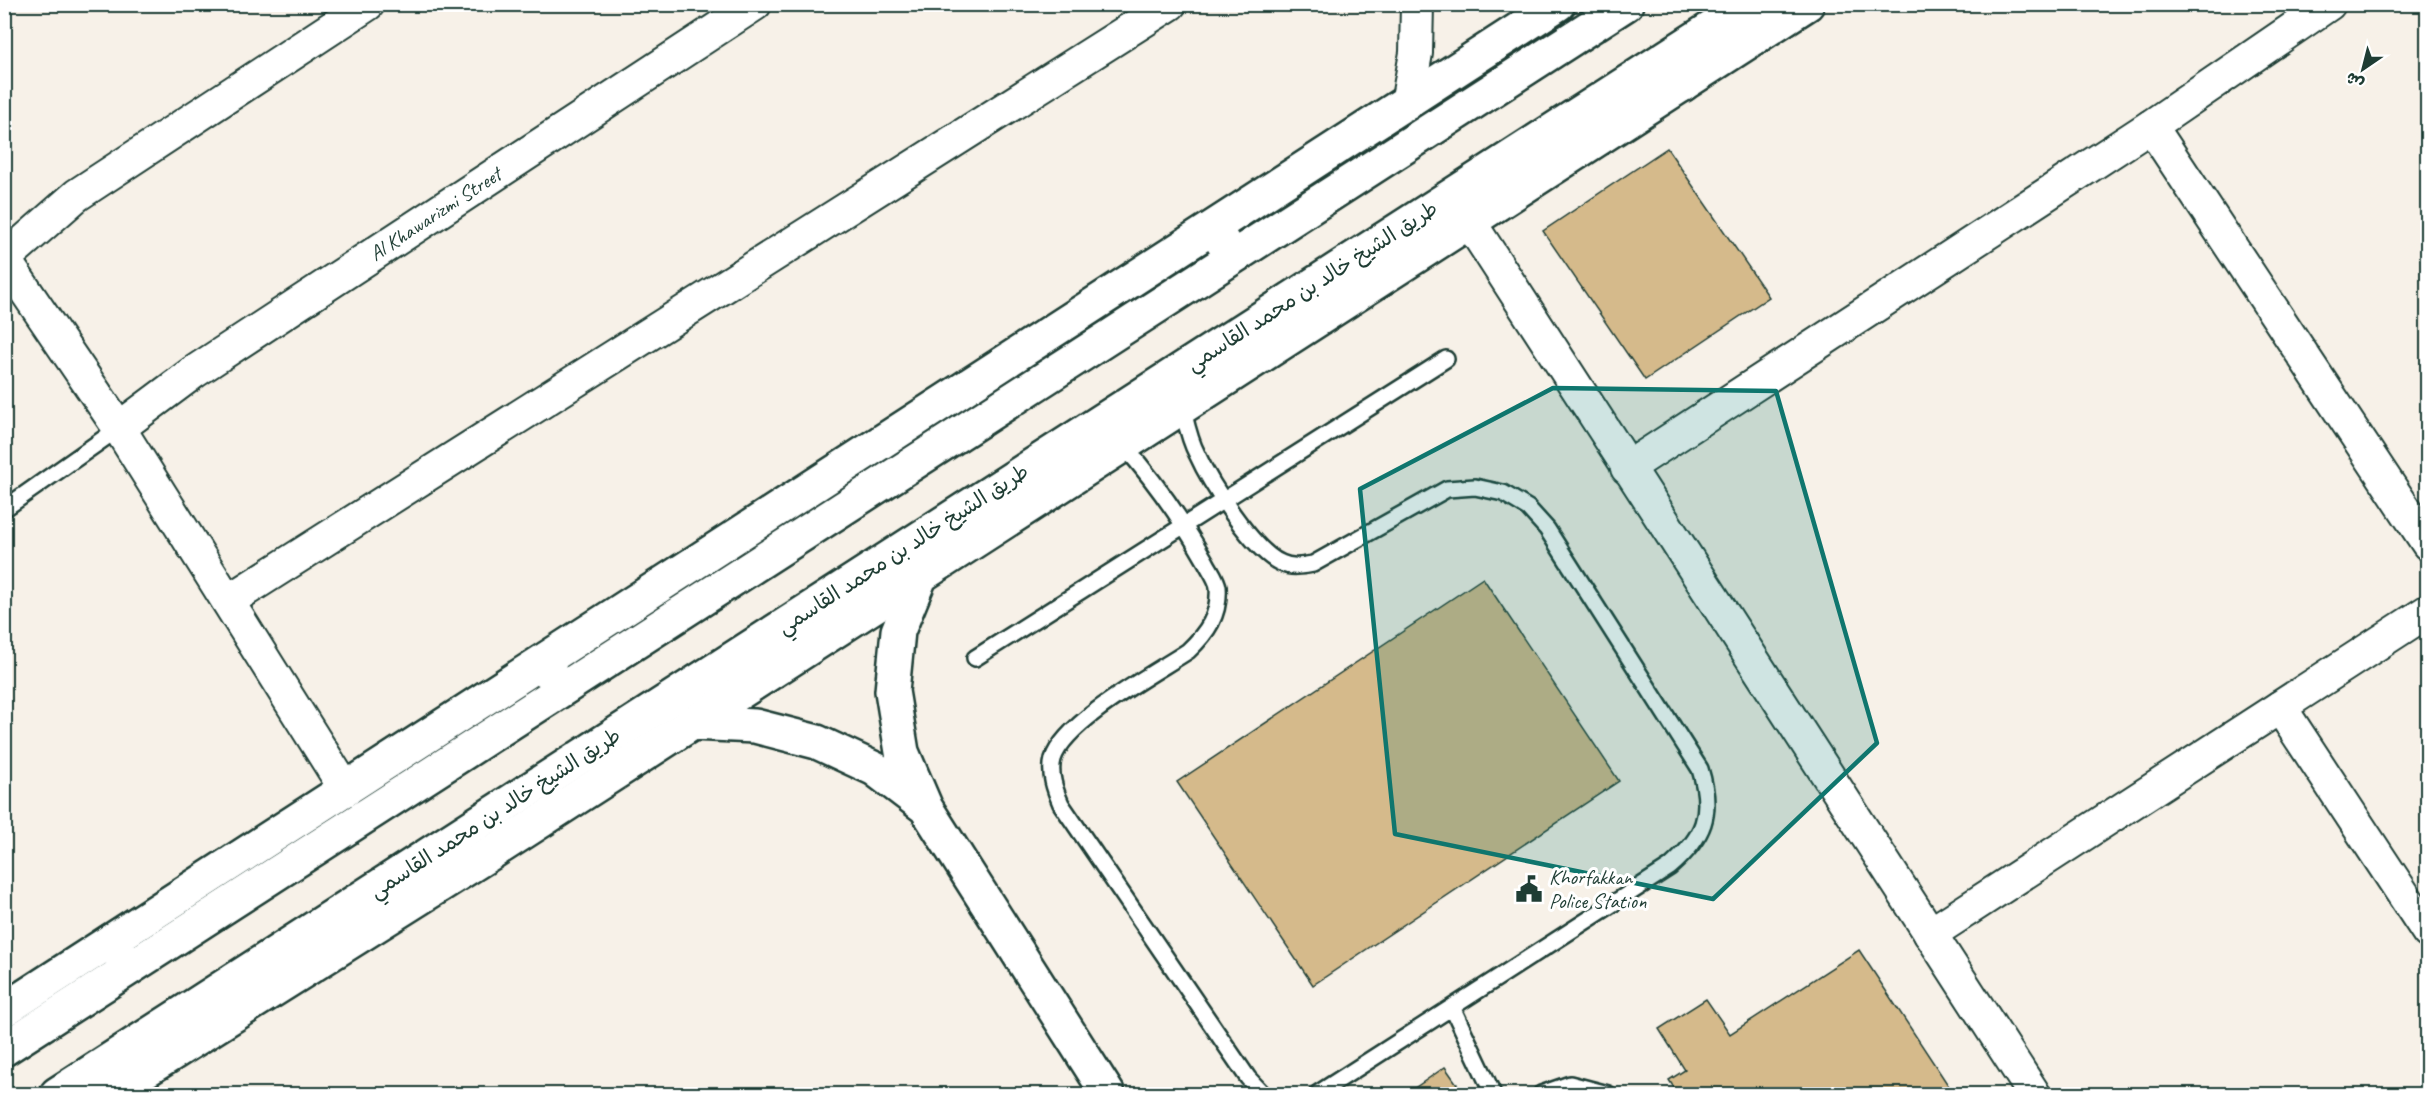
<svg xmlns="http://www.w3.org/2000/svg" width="2432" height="1099" font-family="Caveat,'Playpen Sans Arabic',sans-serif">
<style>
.building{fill:#d5ba8b;stroke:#1f3d34;stroke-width:1.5}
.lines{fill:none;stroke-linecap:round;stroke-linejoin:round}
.service-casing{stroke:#1f3d34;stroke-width:20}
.minor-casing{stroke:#1f3d34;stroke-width:36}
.tertiary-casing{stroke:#1f3d34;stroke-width:38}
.trunk-casing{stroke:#1f3d34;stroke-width:38}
.service{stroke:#fff;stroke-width:15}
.minor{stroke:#fff;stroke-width:32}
.tertiary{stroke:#fff;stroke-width:33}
.trunk{stroke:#fff;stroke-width:33}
.marked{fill:#0f766e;fill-opacity:0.2;stroke:#0f766e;stroke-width:4.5;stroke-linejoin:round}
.labels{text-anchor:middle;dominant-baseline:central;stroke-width:6;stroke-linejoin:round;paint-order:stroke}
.street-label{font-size:21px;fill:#1f3d34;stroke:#fff}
.poi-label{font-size:21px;fill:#1f3d34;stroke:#fff;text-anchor:start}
</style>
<rect width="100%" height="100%" fill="#f7f1e8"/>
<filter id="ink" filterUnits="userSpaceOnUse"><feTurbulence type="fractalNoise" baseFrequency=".0167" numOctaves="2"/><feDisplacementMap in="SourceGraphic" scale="12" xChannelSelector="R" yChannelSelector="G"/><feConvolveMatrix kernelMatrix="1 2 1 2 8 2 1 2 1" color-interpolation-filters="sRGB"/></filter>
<g filter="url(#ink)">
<path class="building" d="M1667 148 1769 297 1645 380 1543 231Z
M1483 578 1619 781 1313 985 1177 782Z
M1859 950 1954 1094H1678L1669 1080 1685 1070 1659 1029 1706 999 1730 1034Z
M1445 1067 1464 1094H1406Z"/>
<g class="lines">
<defs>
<path id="service" d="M1182 406C1186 422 1189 439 1197 454 1210 483 1253 551 1281 563 1291 568 1302 566 1313 564L1447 489 1475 487 1503 493 1528 508 1547 529 1700 769C1714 814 1704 837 1670 867L1317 1094
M1123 445C1155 481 1182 520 1206 562 1210 570 1217 579 1218 587 1220 615 1207 633 1188 651 1153 674 1065 721 1053 759 1049 774 1055 790 1061 804L1248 1078 1263 1094
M4 509 119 428
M975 658 1446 359
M1452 1007 1493 1094
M1541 1094 1570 1084 1608 1094"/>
<g id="minor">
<path d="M1407 104 1416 53 1417 4"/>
<path d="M2151 126 2428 544"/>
<path d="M1469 221 2034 1094"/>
<path d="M4 259 119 428 346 790"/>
<path d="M4 259 77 195 368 4"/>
<path id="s1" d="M119 428 194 372 755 4"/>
<path d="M1627 468 2151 126 2329 4"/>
<path d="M228 601 1170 4"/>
<path d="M2280 707 2428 932"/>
<path d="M1930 934 2428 611"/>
</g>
<path id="tertiary" d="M921 575 898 631 892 691 902 752 926 808 1108 1094
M691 723 755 726 817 742 875 769 925 807
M4 1010 1558 4
M108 1094 491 853 1807 4"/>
<path id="trunk" d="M1666 58 1682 85
M1214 228 1232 257
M544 663 561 690
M111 941 129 968
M4 1049 1626 4
M57 1094 1749 4"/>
</defs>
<use href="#service" class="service-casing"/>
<use href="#minor" class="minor-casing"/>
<use href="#tertiary" class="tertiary-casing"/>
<use href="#trunk" class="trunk-casing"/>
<use href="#service" class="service"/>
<use href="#minor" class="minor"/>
<use href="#tertiary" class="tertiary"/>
<use href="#trunk" class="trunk"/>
</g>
</g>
<path class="marked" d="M1553 388 1776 391 1877 743 1713 899 1395 834 1360 489Z"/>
<defs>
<symbol id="civic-bare" viewBox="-9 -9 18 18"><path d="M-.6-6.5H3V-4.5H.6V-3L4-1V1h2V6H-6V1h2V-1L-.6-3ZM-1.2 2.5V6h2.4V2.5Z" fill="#1f3d34" stroke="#fff" stroke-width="2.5" paint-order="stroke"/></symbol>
</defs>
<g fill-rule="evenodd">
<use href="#civic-bare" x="1510" y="870" width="38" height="38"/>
</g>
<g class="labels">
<g class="street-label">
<text stroke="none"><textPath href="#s1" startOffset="382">Al Khawarizmi Street</textPath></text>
<text transform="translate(1312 286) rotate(-33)">طريق الشيخ خالد بن محمد القاسمي</text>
<text transform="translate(903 549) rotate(-33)">طريق الشيخ خالد بن محمد القاسمي</text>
<text transform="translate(495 813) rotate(-33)">طريق الشيخ خالد بن محمد القاسمي</text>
</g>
<g class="poi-label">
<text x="1549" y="877">Khorfakkan<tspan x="1549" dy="24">Police Station</tspan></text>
</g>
</g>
<rect width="2432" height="1099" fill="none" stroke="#fff" stroke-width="24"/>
<rect x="12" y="12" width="2408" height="1075" fill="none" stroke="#1f3d34" stroke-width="2" filter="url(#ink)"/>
<g transform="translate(2363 69) rotate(215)" stroke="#ffffff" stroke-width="4.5" paint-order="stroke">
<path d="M0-4.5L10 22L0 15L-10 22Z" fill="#1f3d34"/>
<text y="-9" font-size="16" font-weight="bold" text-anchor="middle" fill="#1f3d34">ش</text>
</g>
</svg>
